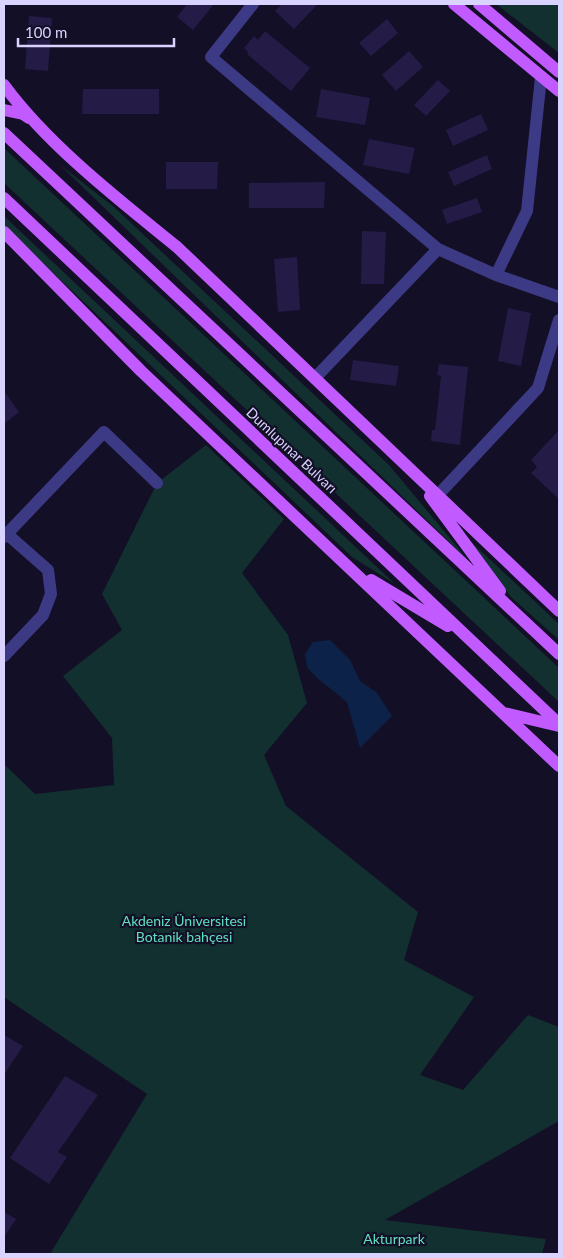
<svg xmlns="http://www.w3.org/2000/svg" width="563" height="1258" font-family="Lato,sans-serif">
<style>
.green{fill:#12302f}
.water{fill:#0c2248}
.building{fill:#241b47}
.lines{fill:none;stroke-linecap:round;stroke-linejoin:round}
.minor{stroke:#3d3a85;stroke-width:12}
.major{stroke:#c25bff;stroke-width:12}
.labels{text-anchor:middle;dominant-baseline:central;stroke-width:4.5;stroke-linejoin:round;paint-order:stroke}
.street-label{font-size:14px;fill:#d9d4ff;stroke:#130f26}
.park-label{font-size:14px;fill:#5fe0c0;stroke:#130f26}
</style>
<rect width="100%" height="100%" fill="#130f26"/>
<path class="green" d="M496 4H559V53Z
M4 148 559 668V702L4 183Z
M59 164 114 207 389 465 469 561Z
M4 216 395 584 352 557 4 226Z
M206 445 284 519 242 573 288 635 307 703 264 755 286 806 418 912 404 960 474 997 420 1075 463 1090 528 1015 559 1027V1121L385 1220 546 1239 542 1254H50L147 1094 4 997V764L35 794 114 785 112 738 63 676 122 630 102 594 157 483Z
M467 538 559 624V640L511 597Z"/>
<path class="water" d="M330 640 350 660 360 681 376 692 392 716 360 748 347 702 317 678 307 667 305 654 313 642Z"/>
<path class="building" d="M187 4H214L193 30 177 17Z
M282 4H318L294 29 275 11Z
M29 16 52 18 48 71 25 69Z
M387 19 398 33 371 56 359 43Z
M265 31 310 68 291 91 247 54 248 52 244 48 254 36 258 40Z
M409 51 423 67 396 91 382 75Z
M438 80 450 91 426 116 414 105Z
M83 89H159V114H82Z
M321 89 370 98 365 125 316 117Z
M481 114 488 130 453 146 446 130Z
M369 139 415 148 409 174 363 165Z
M487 155 492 169 454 186 448 172Z
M166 162H218L217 189H166Z
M325 182 324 208H249V183Z
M477 198 482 212 447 224 442 210Z
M362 231 386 232 384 284H361Z
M297 257 300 310 278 312 274 259Z
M508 308 531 313 521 366 498 361Z
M353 360 399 366 396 386 350 380Z
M439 364 468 367 460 445 431 441 432 430H435L441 376 437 375Z
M4 391 19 412 4 424Z
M559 430V499L531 473 537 467 531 460Z
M4 1035 23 1046 4 1075Z
M65 1076 98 1095 58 1152 67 1157 49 1184 10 1158Z
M4 1212 16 1219 4 1237Z"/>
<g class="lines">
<path class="minor" d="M253 4 211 57 438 249 496 275 559 297
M496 275 527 211 541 77
M315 378 438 249
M438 495 538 388 559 320
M4 537 104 432 157 483
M4 656 43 615 51 594 48 570 7 534"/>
<path class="major" d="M454 4 559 91
M479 4 559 72
M4 85C48 145 119 200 177 247L559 611
M4 110 23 114 29 118
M4 133 559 654
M4 198 559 724
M4 232 141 371 559 766
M430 496 500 591
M371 580 448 626
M504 713 559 726"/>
</g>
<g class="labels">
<g class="street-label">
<text transform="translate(292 450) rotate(43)">Dumlupınar Bulvarı</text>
</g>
<g class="park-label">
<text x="184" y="920">Akdeniz Üniversitesi<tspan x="184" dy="16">Botanik bahçesi</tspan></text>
<text x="394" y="1238">Akturpark</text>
</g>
</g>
<rect width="563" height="1258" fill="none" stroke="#d9d4ff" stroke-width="10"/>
<path d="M18 38v8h156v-8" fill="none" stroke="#d9d4ff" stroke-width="2.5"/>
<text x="25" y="38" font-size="15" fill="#d9d4ff" stroke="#130f26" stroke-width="4" paint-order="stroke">100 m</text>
</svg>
